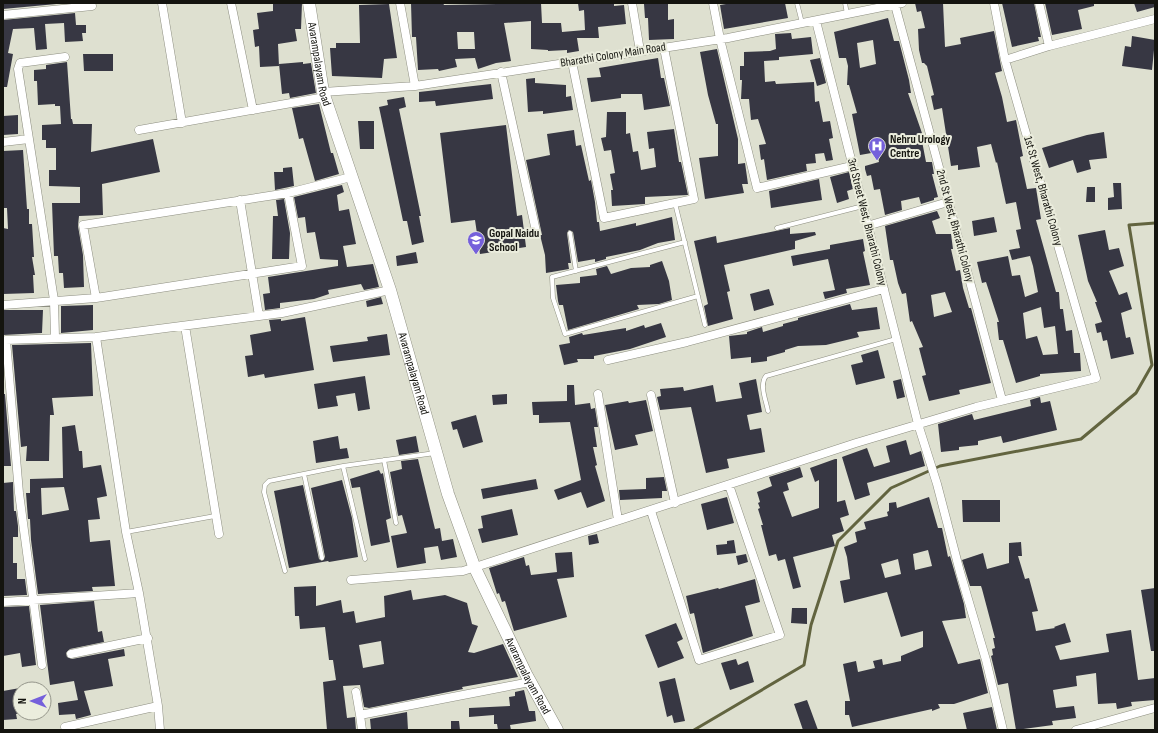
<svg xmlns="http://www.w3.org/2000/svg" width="1158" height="733" font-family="'Sofia Sans Condensed',sans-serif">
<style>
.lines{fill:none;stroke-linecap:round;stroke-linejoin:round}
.stream{stroke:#62643f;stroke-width:3}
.building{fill:#373743;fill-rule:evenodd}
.lane-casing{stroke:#8d8e80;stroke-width:5}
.street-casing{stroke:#8d8e80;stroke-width:9}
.secondary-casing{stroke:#8d8e80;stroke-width:13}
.lane{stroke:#fff;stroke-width:4}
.street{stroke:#fff;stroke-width:8}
.secondary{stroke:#fff;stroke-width:12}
.labels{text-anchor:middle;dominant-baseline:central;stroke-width:4;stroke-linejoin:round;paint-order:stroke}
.street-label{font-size:12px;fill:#14140f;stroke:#ebeddd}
.poi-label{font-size:12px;font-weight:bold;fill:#14140f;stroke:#ebeddd;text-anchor:start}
</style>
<rect width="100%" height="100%" fill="#dee0d0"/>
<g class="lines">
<path class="stream" d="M694 730 804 665 811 625 838 541 891 488 940 466 1081 439 1136 393 1152 365 1129 225 1155 223"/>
</g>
<path class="building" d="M3 3H67L3 9Z
M273 3H302L301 29H295L297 41 278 44 279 66 260 67 259 46 255 47 253 30 259 29 257 13 273 11Z
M411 3H443L444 5 541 3 542 23H561L562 32 585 30 584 10 579 11 578 3H614V6L624 5 626 24 598 27 599 38H577L579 51 567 53V50L548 51V50L531 49V21L504 23 511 61 496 63 478 69 475 58 455 59 457 67 439 71 438 69 418 70 416 37H412ZM457 32H474L475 49H458Z
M668 3V20L674 19V39L649 40 648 18H645L644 4Z
M732 3H785L788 18 724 29 720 5Z
M915 3H943L945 47 961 44 960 38 994 31 1002 71 995 73 1002 97 1007 122 1016 120 1023 156 1020 157 1027 189 1036 188 1041 219 1036 220 1056 292H1059L1060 309H1063L1066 331 1072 330 1074 353H1080L1081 371 1040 374V376L1016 383 1003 340H999L997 322H999L986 282 982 283 977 262 1008 256 1012 276 1020 275 1025 297 1038 292 1033 266 1030 256 1012 260 1009 250 1020 248 1016 230 1021 229 1016 202 1006 204 997 162 996 163 991 144 977 147 980 167 958 170V165L951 166 942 108 934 110 931 96 934 95 927 66 924 63H922L919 50 918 29 925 28 921 11 917 12ZM1041 307 1044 328 1055 326 1058 354 1043 355 1037 336 1026 339 1023 313Z
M1002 3H1034L1041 37H1038L1039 41 1012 47Z
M1045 3H1094V6L1078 10 1082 29 1052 35Z
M1134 3H1155V7L1137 12Z
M389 4 397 58 384 59 382 78 332 76 330 48H336V43H360L359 5Z
M75 13 76 25H86V33H82L83 41 65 42 64 23 45 24 47 49 36 50 34 28 13 29 8 53 13 54 7 87H3V20Z
M888 18 894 41H899L909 80 911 93H908L923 136H921L926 162H932L934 174H932L938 197 934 198V200L921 204 919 197 901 201 902 210 885 215 880 189 874 190 871 175 867 176 865 169V166L879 162 877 152 860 155 852 114 857 113 849 85H847L848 66 846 58H839L834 32ZM873 40 876 64 860 68 857 43Z
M791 33 792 39 811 37 813 54 779 57V60L764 61 765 82 775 81 776 84 814 82 815 102 819 101 823 122 830 121 833 138 829 139 833 160 826 161 824 153 815 154 816 163 806 164 807 171 767 180 764 159 761 160 759 145 766 144 758 119 751 120 749 99H741L742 80H740V66H744V52L770 51 776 49 775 34Z
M1132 36 1155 40 1152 70 1122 66 1125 46 1131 47Z
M717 49 738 139V164L745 163 748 184H742L744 193 705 199 699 158 718 156V124H716L708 95 700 52Z
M83 54H113V71H84Z
M658 58 661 78H664L670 106 644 110 642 94H621V98L591 102 587 78 601 77 599 68Z
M820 58 826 83 817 86 810 60Z
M67 62 71 119H72L73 124H92L91 152 153 139 160 172 102 184 103 215 79 216 78 226 83 255 84 287 64 288 63 273H59L58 256H54L52 203H80V187L49 186V170H56V148H46V140H42V125L61 124 60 106H55V104L38 105 37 81H34V70L46 69V65Z
M303 62V64L311 63 316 93 290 98 289 93 282 94 279 64Z
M535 78V83L566 85V97L571 96 573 110 543 114V111L528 112 526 79Z
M491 84 493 99 436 106 435 101 419 102V92Z
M404 97 406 107 399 109 421 216H419L424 242 412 245 407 221H403L379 107 388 105 387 100Z
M319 104 331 153H333L339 174 315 181 303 138 299 139 292 108Z
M607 112H626V134L630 133 633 152 638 151 641 170 656 167 654 148 649 149 647 132 674 129 679 162H681L688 195 645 197V204L612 206 611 190H613L610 174 615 173 611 150 604 151 601 138 606 137Z
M18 115V134L3 135V116Z
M358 121H374V149H360Z
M506 125 517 216 522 215 526 247 480 254 475 220 451 223 440 133Z
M574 130 576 146 581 145 589 181 591 180 595 202 597 222H599L600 231 636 223V226L672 217 675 240 658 243 640 250 606 257V259L595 262V259L578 262 573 232 569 230 567 233 571 263H568L569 269 546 273 545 255 540 235H542L526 160 550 155 547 134Z
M1104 132 1107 158 1089 160 1091 169 1077 173 1073 160 1049 168 1042 148 1087 135Z
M23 150 27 209H29V224H32L34 257H32L35 275H33L34 293 3 294V228L8 229 7 208H3V151Z
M292 167 294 186 275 190 274 172H283V168Z
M849 172 853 189 847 191 849 199 837 203 830 177Z
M819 179 822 200 771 208 769 191Z
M1113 183H1121L1122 209 1108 210V198L1114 197Z
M342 185 344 192 337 195 339 211 349 209 356 244 343 246 347 267 373 264 379 287 364 290 361 284 328 290 329 294 314 299 280 303V308L265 310 263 294 270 293 268 277 338 266V260L320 259 315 232 307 233 305 217 298 218 294 197Z
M1087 187H1095V202H1086Z
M284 199 290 233 289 259H272L273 216H278L276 200Z
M937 211 940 218 932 221 936 234H951L953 249H951L956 271 960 270 963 288 969 308H971L991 383 959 390 960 394 929 401 922 376 926 375 919 348 923 347 912 321 910 322 906 293 902 294 898 283 893 260H890L885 226ZM945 292 952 312 934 317 931 295Z
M994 217 997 232 974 236 972 221Z
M790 228V234L815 232 816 235 795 241V249L724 265 730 291 727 292 733 319 708 326 704 306 708 304 694 241 716 236 717 243Z
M1105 230 1109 250 1119 248 1124 266 1109 271 1119 295 1127 292 1132 309 1121 313 1126 338 1130 337 1134 354 1111 359 1107 340 1103 341 1101 332 1097 333 1095 324 1102 322 1095 302H1097L1088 281 1078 235Z
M863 239 865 251 863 252 870 285 846 289 847 293 825 299 823 292 835 290 828 259 793 266 791 256 830 249V245Z
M416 252 418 263 397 266 396 256Z
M662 261 669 281 672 300 659 304 637 305 639 309 568 330 563 305H559L558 301 556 285 580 283V277L597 275 596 269 607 266 611 274 631 268 650 267V265Z
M769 289 774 305 754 311 750 294Z
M381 297 383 304 367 307 366 301Z
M850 304 852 310 877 307 880 329 857 332 859 337 826 345 798 346 785 350V352L767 357V361L751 363V357L731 359 729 336 747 334V332L762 327 763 332 783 326V324L798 320V318Z
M93 305V330L61 333V306Z
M3 310H43L42 333 3 335Z
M305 317 314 370 265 378 264 374 248 377 245 356 253 355 250 335 271 331 269 320 281 319V321Z
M661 323 666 337 630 349 594 356V359H577L578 362 564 365 559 345 570 343 569 337 582 333 583 335 626 328V331L644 325 645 328Z
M387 334 390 355 333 362 330 346 368 341 367 337Z
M91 343 93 396 52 398 54 415H50L49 461H26L27 446 21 447 12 345Z
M878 350 885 378 856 385 851 365 863 362 861 355Z
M365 376 370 409 358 411 355 393 336 396 338 406 318 409 314 384Z
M756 379 762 412 747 415 750 430 761 428 765 452 727 459 729 468 706 473 691 407 660 410 657 397 661 396 660 389 683 387 684 391 713 385 716 402 742 398 739 383Z
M901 379 905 397 897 399 893 381Z
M567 385H574L575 405 590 403 591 409 595 408 598 427H594L597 447H593L597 465 595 466 605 501 587 508 581 492 558 500 554 490 581 480 570 422 539 423V415H533L532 402 567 401Z
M3 394H5L11 466H3Z
M507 394V404L493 405 492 395Z
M1040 397 1041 403 1050 401 1057 430 1003 443 1001 436 978 441V445L959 447V450L941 452 938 424 972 414 974 420 1031 406 1030 400Z
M646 400 653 431 635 435 638 445 615 450 605 405 628 401 629 403Z
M476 415 483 442 463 448 457 429 453 430 451 422Z
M75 425 79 451H82L83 468 101 465 107 496 97 498 100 519 88 520 90 542 110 540 115 586 92 587 93 591 38 594 31 540 30 519H28L26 493H30V479L63 478 62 427ZM64 487 69 510 42 515 41 488Z
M338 436 340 449 347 448 349 458 316 463 313 441Z
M416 436 419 452 399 455 396 440Z
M906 440 910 455 921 451 925 466 867 483 870 495 855 500 842 457 867 448 874 467 890 462 886 446Z
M418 459 435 529 440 528 442 541 453 539 457 557 441 560 438 546 424 548 426 563 397 568 391 536 407 533 402 515 398 516 390 472 402 469 401 461Z
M835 459H837V502L845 500 849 515 840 518 844 531 832 535 835 546 793 557 801 587 793 589 785 559 778 561 776 554 769 556 761 525H763L758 509 760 508 758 503 760 502 757 492 772 486 769 477 800 467 803 477 787 483 789 490 783 492 792 517 819 508V480L815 482 810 468Z
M379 470 381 474 383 473 391 518 386 520 390 542 371 546 360 487 352 488 350 479Z
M664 477 667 491H662V498L620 500 619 490 646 489V478Z
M536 479 538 489 483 499 481 489Z
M342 480 352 518 358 557 329 562 328 561 289 568 274 491 303 485 319 559 322 561 325 557 311 488Z
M13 482 14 511H16L18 526V537H13V563H17V579H25L27 595 3 596V483Z
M727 497 734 523 707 530 701 504Z
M929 497 938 528H942L948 557 950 556 964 604 966 618 942 621 958 664 980 659 988 693 954 704H938L940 708 932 711V709L852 727 849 715H845V701H850L843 664 856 661 858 672 875 668 873 661 882 659 883 665 901 661V656L923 647V631L901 637 887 592 844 603 840 581 850 579 847 557 844 547 857 542 855 532 866 529 864 522 888 516 887 512 889 511V503L896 502 897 508ZM928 550 932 566 915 570 913 554ZM898 559 901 574 885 578 881 564Z
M962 500H1000V522H963Z
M512 509 518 535 482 543 478 529 483 528 481 516Z
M597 534 599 543 589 545 588 536Z
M734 540 736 553 717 555 716 545 727 544V541Z
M1021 542 1022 556H1018L1025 579 1029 578 1038 611 1032 612 1036 631 1055 628 1054 627 1065 623 1071 642 1055 646 1060 660 1109 652 1106 634 1131 630 1138 680 1155 678V700L1131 702 1132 706 1117 709 1116 703 1098 704 1096 673 1076 676 1077 686 1053 690 1056 708 1074 706 1076 718 1052 721 1053 725 1016 730 1008 683 998 685 991 656 993 655 992 649 995 648 993 638H995L982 589 981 586H970L962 560 983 553 987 569 1009 563V543Z
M572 552 574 577 557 579 567 617 514 631 505 601 502 602 499 593 497 594 489 568 524 557 526 566 529 565 531 575 557 572 555 553Z
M746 554 748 562 738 565 736 556Z
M755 579 760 602 745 606 753 636 703 653 694 613 690 614 686 596 718 588 719 589Z
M316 586V606L341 600 343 613 354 611 356 623 385 617 384 596 411 590 413 600 445 595 467 603 472 624 478 626 468 652 474 653 503 644 518 677 462 687 463 689 369 708 364 707 360 685 343 686 347 718 355 717 356 730H327L323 682 336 680 333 660H329L325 627 300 629 299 616H295L294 587ZM381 641 384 664 363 668 359 645Z
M1155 588V651H1151L1141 590Z
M94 601 98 632 102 631 104 642 70 649 66 653 67 657 72 659 124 649 125 656 108 659 113 686 84 691 91 715 76 719 75 714 59 715 58 703 78 700 74 681 50 685 40 605Z
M29 606 36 665 22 667 20 653 3 656V607Z
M792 608H807V624L791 623Z
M676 623 683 639 677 642 684 658 658 668 645 635Z
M736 659 738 665 748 661 754 682 730 690 721 663Z
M675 678 685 721 674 723 672 715 667 717 659 682Z
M20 688V713L16 714 17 719 3 720V691Z
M524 690 529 711H535L536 721 510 725 511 730H498L497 724H494V715L469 717V708L510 706 509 697 515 696V692Z
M807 700 818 730H803L794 704Z
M992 707 997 730H967L963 713Z
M407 712 408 730H371L370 719Z
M451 721H459L460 730H451Z"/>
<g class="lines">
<defs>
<path id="lane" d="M797 3 802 23
M845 3 847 14
M675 203 705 325
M777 228 863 206
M570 233 576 271
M685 242 552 277 553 298 565 334 698 296
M768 411C766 400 759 385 766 376L896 339
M384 460 396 523
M343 466 365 559
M304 474 322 558
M126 532 215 516
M285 571 264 492 265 485 269 481 343 466 435 453"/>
<path id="street" d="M162 3 182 123
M231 3 253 110
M400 3 415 86
M632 3 640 51
M713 3 720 39 757 188 852 166
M1039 3 1049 46
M895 5 1002 400
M3 15 92 6 91 3
M816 21 918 424 937 484 960 572 986 660 1003 730
M1005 60 1049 46 1155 19
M572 62 604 218 694 199 664 48
M501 72 536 231
M323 92 415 86 728 38 902 3
M139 130 325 97
M29 139 18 69 20 63 65 57
M3 142 29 139 54 300 55 337
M240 200 259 316
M867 226 948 202
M96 298 83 225 288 193 351 177
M3 305 96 298 302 266 288 193
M185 326 219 534
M608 360 687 342 884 289
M598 394 618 520
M651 395 675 503
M651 511 699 660 780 635 729 485
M351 580 463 571 856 443 976 407 1096 378 1005 60 994 3
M139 593 158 706 160 730
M3 602 139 593 126 532 96 337 282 313 390 290
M71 654 148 638
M42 665 19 493 6 340 96 337
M356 692 360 715
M65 727 158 706
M362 730 360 715 530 682
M1076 730 1155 708"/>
<g id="secondary">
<path id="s1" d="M309 3 323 92 390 290 448 494 474 566 527 676 557 730"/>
</g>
</defs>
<use href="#lane" class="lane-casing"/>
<use href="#street" class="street-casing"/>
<use href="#secondary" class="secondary-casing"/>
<use href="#lane" class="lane"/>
<use href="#street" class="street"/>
<use href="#secondary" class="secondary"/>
</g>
<defs>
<symbol id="hospital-pin" viewBox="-11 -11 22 30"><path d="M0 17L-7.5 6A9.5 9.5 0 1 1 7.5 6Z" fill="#7560db" stroke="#ebeddd"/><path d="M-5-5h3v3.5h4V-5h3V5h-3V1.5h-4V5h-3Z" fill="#fff"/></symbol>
<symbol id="school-pin" viewBox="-11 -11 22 30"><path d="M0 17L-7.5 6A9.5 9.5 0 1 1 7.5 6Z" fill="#7560db" stroke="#ebeddd"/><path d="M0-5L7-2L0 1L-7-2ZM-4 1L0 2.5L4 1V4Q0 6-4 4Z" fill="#fff"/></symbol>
</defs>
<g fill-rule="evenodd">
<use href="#hospital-pin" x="867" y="136" width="20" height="27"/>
<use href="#school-pin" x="466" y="230" width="20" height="27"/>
</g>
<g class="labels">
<g class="street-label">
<text transform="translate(613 55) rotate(-9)">Bharathi Colony Main Road</text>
<text stroke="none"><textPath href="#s1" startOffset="62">Avarampalayam Road</textPath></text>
<text transform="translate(1043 191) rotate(74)">1st St West, Bharathi Colony</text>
<text transform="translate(867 222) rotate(76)">3rd Street West, Bharathi Colony</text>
<text transform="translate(955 226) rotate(75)">2nd St West, Bharathi Colony</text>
<text stroke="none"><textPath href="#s1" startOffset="386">Avarampalayam Road</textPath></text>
<text stroke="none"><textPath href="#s1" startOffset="710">Avarampalayam Road</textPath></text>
</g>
<g class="poi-label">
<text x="890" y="139">Nehru Urology<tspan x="890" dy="14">Centre</tspan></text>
<text x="489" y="233">Gopal Naidu<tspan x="489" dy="14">School</tspan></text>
</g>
</g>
<rect width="1158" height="733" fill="none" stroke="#14140f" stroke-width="8"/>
<g transform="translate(32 701) rotate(270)"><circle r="19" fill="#ebeddd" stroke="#95968b"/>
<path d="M0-3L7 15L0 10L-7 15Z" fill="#7560db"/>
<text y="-6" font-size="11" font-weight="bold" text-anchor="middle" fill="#14140f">N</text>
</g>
</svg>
